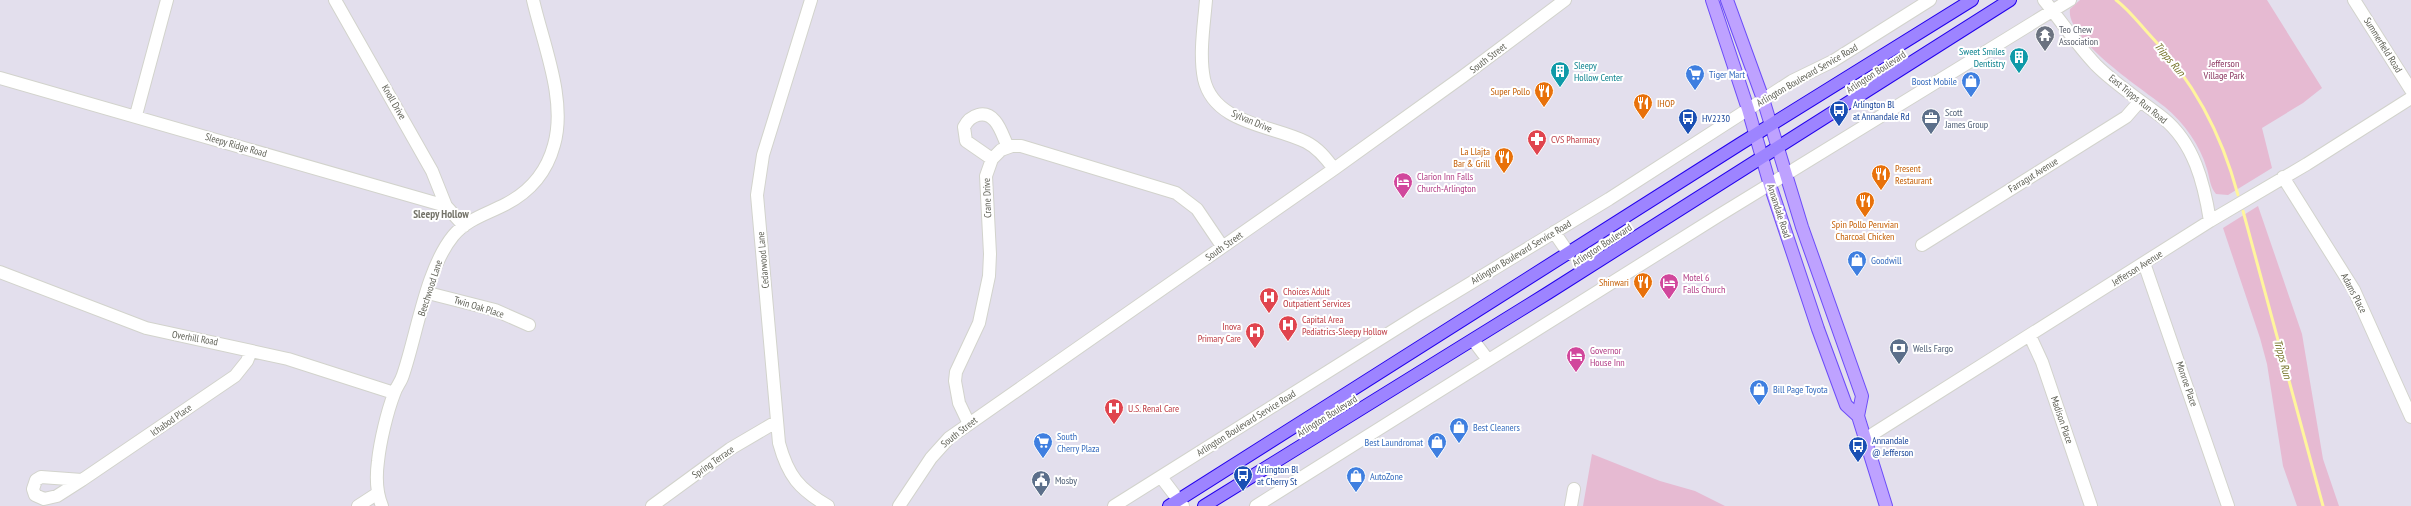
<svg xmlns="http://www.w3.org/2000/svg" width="2411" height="506" font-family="'PT Sans Narrow',sans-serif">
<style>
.green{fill:#e6bad2}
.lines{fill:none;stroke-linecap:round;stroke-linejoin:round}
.stream{stroke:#fff59d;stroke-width:3}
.minor-casing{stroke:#d2d3cc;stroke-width:14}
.major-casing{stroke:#6c4df8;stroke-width:14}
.highway-casing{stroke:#2200ec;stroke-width:14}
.minor{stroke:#fff;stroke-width:12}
.major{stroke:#bea2ff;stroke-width:12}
.highway{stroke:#9d84ff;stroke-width:12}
.labels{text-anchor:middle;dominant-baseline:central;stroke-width:4;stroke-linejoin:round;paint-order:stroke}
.worship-label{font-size:10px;fill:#5b616d;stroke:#fff;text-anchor:start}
.street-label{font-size:10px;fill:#616258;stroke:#fff}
.culture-label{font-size:10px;fill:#0d838f;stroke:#fff;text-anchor:end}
.park-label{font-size:10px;fill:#88315c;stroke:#fff}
.shop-label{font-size:10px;fill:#366cbe;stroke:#fff;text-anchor:start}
.food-label{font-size:10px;fill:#c56008;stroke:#fff;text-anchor:end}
.transit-label{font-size:10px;fill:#164399;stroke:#fff;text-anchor:start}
.service-label{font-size:10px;fill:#4e5e75;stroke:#fff;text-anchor:start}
.health-label{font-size:10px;fill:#be3a42;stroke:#fff;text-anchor:start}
.hotel-label{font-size:10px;fill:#b23c85;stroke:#fff;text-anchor:start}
.water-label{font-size:11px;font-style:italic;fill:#757328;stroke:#fff}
.neighbourhood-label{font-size:11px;font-weight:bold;fill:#747369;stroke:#fff}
</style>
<rect width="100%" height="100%" fill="#e3dfed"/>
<path class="green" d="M2080 0H2267L2322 88 2303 103 2262 128 2272 168 2228 195 2216 194C2210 187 2210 179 2207 169 2200 145 2184 123 2165 107 2144 90 2065 39 2070 9Z
M2258 206 2302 334 2323 459 2339 506H2297L2283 466 2267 364 2260 338 2223 228Z
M1592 454 1660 481 1695 491 1725 506H1583Z"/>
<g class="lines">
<path class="stream" d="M2116 0C2128 9 2138 22 2148 33 2193 80 2221 132 2238 195
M2243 211 2323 506"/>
<defs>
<path id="minor" d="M335 0 432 171 446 206
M811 0 763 155 757 195 779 443C788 476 799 489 828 506
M1206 0C1204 25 1199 54 1204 79 1214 124 1272 125 1306 142 1318 148 1326 158 1334 169
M2044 0C2061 21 2077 45 2096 65 2116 85 2140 100 2163 118 2194 143 2204 183 2210 221
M2354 0 2411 90
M0 78 446 206 464 226
M136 115 167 0
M992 159 966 141 964 127C970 115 985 109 995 121 1001 128 1004 139 1008 147
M2283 177 2354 290 2411 417
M1554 232 1569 254
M1922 245 2126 117 2140 101
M2144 263 2228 506
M0 272 146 328 288 359 394 393
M428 293 495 310 529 325
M2030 336 2042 362 2091 506
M1473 340 1488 360
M969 424 959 403 955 381 956 372 979 323 989 276 990 254 986 176 992 159 1001 150 1012 146H1021L1176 193 1197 209 1222 246
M1865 439 2210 221 2307 164 2411 98
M41 477 82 480 57 496 44 499 35 495 33 489 36 480Z
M1161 477 1183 506
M82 480 235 376 247 361 251 351
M358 506 378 493
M382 506C376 492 376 476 378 461 380 442 387 412 394 394 396 387 401 382 403 375 417 334 426 269 453 236 467 219 487 214 506 204 531 191 547 171 554 145 567 100 543 44 533 0
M652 506 730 449 776 422
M899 506 931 458 949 438 1334 169 1462 77 1565 0
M1114 506 1418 315 1609 199 1792 81 1833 61 1930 0
M1256 506 1718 216 2070 0
M1571 506 1574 489"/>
<path id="major" d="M1712 0 1748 109 1770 185 1818 329 1846 405 1858 416
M1727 0 1763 99 1802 227 1862 396 1858 416 1886 506"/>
<path id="highway" d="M1169 506 1740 144 1972 0
M1204 506 1548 293 2010 0"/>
</defs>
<use href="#minor" class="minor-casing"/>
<use href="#major" class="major-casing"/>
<use href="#highway" class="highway-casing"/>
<use href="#minor" class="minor"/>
<use href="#major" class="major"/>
<use href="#highway" class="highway"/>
</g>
<defs>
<symbol id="temple-pin" viewBox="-11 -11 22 30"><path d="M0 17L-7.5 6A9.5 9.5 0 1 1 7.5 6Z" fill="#6b7280" stroke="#fff"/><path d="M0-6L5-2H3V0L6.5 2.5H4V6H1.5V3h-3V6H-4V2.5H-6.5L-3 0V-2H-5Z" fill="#fff"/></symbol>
<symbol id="building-pin" viewBox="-11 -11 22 30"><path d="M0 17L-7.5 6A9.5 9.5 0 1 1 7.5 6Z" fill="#0f9aa8" stroke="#fff"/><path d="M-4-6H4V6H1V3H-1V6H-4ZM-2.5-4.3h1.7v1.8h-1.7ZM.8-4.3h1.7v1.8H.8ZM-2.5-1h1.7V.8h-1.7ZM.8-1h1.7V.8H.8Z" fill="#fff"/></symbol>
<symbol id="supermarket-pin" viewBox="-11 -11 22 30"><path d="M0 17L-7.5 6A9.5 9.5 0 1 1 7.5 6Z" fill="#3f7fe0" stroke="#fff"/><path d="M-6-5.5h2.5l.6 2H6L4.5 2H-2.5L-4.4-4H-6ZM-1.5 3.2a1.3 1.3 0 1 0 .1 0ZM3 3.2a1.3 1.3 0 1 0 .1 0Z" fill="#fff"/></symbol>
<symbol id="shop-pin" viewBox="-11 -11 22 30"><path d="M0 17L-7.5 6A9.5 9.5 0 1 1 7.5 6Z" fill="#3f7fe0" stroke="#fff"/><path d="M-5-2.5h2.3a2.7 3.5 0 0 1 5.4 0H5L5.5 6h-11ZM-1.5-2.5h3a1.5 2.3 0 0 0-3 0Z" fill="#fff"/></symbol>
<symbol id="restaurant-pin" viewBox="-11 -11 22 30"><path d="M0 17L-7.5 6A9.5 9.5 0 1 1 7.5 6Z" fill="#e8710a" stroke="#fff"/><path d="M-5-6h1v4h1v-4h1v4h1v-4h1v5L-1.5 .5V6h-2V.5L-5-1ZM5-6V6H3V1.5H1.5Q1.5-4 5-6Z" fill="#fff"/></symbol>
<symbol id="bus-pin" viewBox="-11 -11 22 30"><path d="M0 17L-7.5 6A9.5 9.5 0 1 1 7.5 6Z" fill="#1a4fb4" stroke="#fff"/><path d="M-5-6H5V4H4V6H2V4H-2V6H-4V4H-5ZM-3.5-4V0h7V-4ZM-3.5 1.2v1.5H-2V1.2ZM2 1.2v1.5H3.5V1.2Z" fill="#fff"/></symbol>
<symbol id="office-pin" viewBox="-11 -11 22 30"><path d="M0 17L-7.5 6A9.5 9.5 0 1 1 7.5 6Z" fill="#5c6f8a" stroke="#fff"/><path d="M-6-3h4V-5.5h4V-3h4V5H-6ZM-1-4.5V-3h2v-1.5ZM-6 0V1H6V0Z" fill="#fff"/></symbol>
<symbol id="pharmacy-pin" viewBox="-11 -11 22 30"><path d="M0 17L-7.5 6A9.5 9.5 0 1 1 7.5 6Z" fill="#e0444e" stroke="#fff"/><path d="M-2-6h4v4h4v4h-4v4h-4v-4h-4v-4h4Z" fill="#fff"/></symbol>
<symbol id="hotel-pin" viewBox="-11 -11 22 30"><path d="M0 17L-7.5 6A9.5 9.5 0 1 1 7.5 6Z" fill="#d1479c" stroke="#fff"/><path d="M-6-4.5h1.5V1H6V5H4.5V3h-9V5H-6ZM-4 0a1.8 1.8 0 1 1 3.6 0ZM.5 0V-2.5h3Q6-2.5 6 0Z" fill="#fff"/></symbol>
<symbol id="hospital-pin" viewBox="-11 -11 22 30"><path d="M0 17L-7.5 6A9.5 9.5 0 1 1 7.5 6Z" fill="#e0444e" stroke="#fff"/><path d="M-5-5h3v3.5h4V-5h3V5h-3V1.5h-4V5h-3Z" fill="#fff"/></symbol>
<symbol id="bank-pin" viewBox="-11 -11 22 30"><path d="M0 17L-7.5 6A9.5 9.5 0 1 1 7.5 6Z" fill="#5c6f8a" stroke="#fff"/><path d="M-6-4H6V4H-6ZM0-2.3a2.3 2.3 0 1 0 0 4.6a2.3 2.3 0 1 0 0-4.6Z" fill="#fff"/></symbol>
<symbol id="civic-pin" viewBox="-11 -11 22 30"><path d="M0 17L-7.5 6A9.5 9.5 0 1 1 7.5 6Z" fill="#5c6f8a" stroke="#fff"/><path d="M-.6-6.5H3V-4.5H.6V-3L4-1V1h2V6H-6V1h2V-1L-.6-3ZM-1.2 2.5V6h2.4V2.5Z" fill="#fff"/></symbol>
</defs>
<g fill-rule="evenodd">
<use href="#temple-pin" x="2034" y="24" width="22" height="30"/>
<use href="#building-pin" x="2008" y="46" width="22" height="30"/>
<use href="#building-pin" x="1549" y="60" width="22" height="30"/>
<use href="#supermarket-pin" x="1684" y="63" width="22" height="30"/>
<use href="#shop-pin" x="1960" y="70" width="22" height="30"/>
<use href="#restaurant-pin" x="1533" y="80" width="22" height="30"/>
<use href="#restaurant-pin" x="1632" y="92" width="22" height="30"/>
<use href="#bus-pin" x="1828" y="99" width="22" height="30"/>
<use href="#bus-pin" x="1677" y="107" width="22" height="30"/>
<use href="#office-pin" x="1920" y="107" width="22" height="30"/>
<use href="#pharmacy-pin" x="1526" y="128" width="22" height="30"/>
<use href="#restaurant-pin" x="1493" y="146" width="22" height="30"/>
<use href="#restaurant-pin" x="1870" y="163" width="22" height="30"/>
<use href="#hotel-pin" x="1392" y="171" width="22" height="30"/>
<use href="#restaurant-pin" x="1854" y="190" width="22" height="30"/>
<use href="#shop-pin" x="1846" y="249" width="22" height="30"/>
<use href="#restaurant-pin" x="1632" y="271" width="22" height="30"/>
<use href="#hotel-pin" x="1658" y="272" width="22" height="30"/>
<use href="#hospital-pin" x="1258" y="286" width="22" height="30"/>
<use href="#hospital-pin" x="1277" y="314" width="22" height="30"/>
<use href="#hospital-pin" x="1244" y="321" width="22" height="30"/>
<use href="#bank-pin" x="1888" y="337" width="22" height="30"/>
<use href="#hotel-pin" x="1565" y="345" width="22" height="30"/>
<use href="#shop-pin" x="1748" y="378" width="22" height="30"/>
<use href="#hospital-pin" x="1103" y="397" width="22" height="30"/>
<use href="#shop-pin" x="1448" y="416" width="22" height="30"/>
<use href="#supermarket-pin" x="1032" y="431" width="22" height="30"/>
<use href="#shop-pin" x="1426" y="431" width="22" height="30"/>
<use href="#bus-pin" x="1847" y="435" width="22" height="30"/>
<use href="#bus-pin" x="1232" y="464" width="22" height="30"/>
<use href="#shop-pin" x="1345" y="465" width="22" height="30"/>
<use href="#civic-pin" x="1030" y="469" width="22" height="30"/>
</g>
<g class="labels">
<g class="worship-label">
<text x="2059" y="29">Teo Chew<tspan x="2059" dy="12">Association</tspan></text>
</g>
<g class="street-label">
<text transform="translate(2383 45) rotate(58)">Summerfield Road</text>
<text transform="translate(1488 58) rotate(-37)">South Street</text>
<text transform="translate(1876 72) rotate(-33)">Arlington Boulevard</text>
<text transform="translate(1807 75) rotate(-30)">Arlington Boulevard Service Road</text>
<text transform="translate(2138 99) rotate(39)">East Tripps Run Road</text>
<text transform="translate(394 102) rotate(60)">Knoll Drive</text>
<text transform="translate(1252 121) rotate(23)">Sylvan Drive</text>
<text transform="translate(236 145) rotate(16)">Sleepy Ridge Road</text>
<text transform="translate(2033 175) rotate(-32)">Farragut Avenue</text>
<text transform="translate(987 198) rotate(-92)">Crane Drive</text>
<text transform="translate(1779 211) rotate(72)">Annandale Road</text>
<text transform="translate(1602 245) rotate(-33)">Arlington Boulevard</text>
<text transform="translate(1224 246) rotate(-35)">South Street</text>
<text transform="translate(1521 252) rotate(-31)">Arlington Boulevard Service Road</text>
<text transform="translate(763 260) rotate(-95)">Cedarwood Lane</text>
<text transform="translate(2137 268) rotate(-32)">Jefferson Avenue</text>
<text transform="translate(430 288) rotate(-72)">Beechwood Lane</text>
<text transform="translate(2354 293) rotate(62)">Adams Place</text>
<text transform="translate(479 307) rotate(17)">Twin Oak Place</text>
<text transform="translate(195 338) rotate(10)">Overhill Road</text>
<text transform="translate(2187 384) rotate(71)">Monroe Place</text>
<text transform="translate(1327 416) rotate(-32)">Arlington Boulevard</text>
<text transform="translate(171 420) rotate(-35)">Ichabod Place</text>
<text transform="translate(2062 420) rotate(71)">Madison Place</text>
<text transform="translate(1246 423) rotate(-32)">Arlington Boulevard Service Road</text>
<text transform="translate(959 432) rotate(-38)">South Street</text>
<text transform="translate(713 462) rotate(-35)">Spring Terrace</text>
</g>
<g class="culture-label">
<text x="2005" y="51">Sweet Smiles<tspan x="2005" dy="12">Dentistry</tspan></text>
<text x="1574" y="65" text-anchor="start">Sleepy<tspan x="1574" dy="12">Hollow Center</tspan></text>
</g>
<g class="park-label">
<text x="2224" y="63">Jefferson<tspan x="2224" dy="12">Village Park</tspan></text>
</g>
<g class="shop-label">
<text x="1709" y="74">Tiger Mart</text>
<text x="1957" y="81" text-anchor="end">Boost Mobile</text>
<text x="1871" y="260">Goodwill</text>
<text x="1773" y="389">Bill Page Toyota</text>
<text x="1473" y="427">Best Cleaners</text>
<text x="1057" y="436">South<tspan x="1057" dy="12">Cherry Plaza</tspan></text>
<text x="1423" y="442" text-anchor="end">Best Laundromat</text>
<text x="1370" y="476">AutoZone</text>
</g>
<g class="food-label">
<text x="1530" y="91">Super Pollo</text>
<text x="1657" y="103" text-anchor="start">IHOP</text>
<text x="1490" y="151">La Llajta<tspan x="1490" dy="12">Bar &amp; Grill</tspan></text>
<text x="1895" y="168" text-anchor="start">Present<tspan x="1895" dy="12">Restaurant</tspan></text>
<text x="1865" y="224" text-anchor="middle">Spin Pollo Peruvian<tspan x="1865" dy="12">Charcoal Chicken</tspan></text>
<text x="1629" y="282">Shinwari</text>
</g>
<g class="transit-label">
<text x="1853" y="104">Arlington Bl<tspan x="1853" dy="12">at Annandale Rd</tspan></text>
<text x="1702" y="118">HV2230</text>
<text x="1872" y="440">Annandale<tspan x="1872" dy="12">@ Jefferson</tspan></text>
<text x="1257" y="469">Arlington Bl<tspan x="1257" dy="12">at Cherry St</tspan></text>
</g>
<g class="service-label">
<text x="1945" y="112">Scott<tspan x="1945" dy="12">James Group</tspan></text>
<text x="1913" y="348">Wells Fargo</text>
<text x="1055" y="480">Mosby</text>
</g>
<g class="health-label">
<text x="1551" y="139">CVS Pharmacy</text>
<text x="1283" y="291">Choices Adult<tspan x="1283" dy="12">Outpatient Services</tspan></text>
<text x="1302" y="319">Capital Area<tspan x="1302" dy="12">Pediatrics-Sleepy Hollow</tspan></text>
<text x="1241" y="326" text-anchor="end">Inova<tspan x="1241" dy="12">Primary Care</tspan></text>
<text x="1128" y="408">U.S. Renal Care</text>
</g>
<g class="hotel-label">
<text x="1417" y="176">Clarion Inn Falls<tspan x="1417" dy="12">Church-Arlington</tspan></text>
<text x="1683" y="277">Motel 6<tspan x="1683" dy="12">Falls Church</tspan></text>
<text x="1590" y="350">Governor<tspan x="1590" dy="12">House Inn</tspan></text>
</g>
<g class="water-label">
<text transform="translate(2170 59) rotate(50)">Tripps Run</text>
<text transform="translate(2283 359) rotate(75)">Tripps Run</text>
</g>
<g class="neighbourhood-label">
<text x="441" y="214">Sleepy Hollow</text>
</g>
</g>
</svg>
